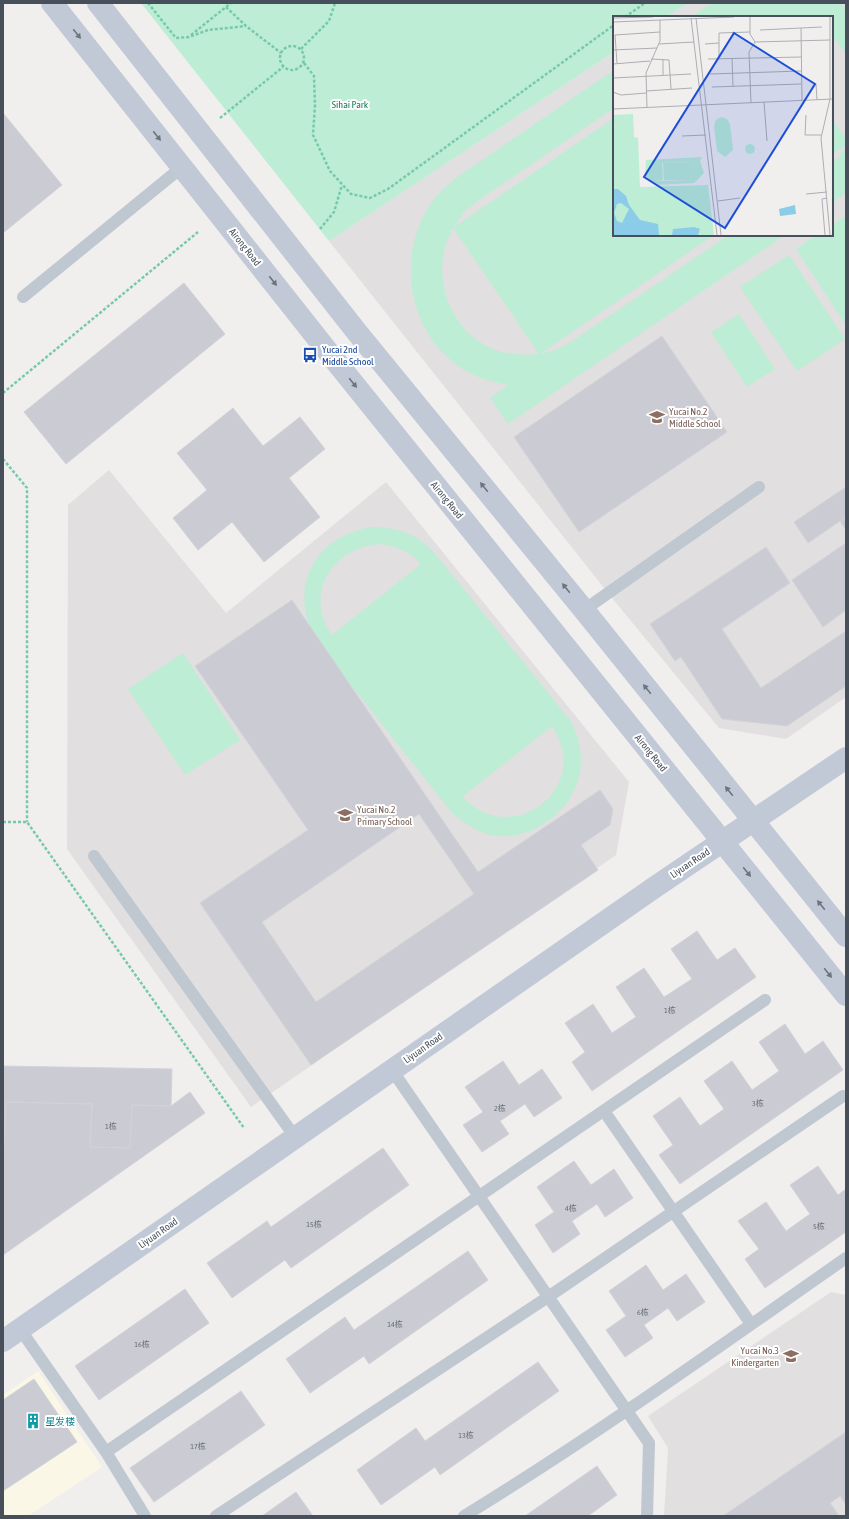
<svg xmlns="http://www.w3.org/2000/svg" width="849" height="1519" font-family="'Asap Condensed','Noto Sans SC',sans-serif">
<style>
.commercial{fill:#fbf7e7}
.education{fill:#e1dfe0}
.green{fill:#bdedd5;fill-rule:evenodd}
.building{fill:#cbccd3;stroke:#d2d3d9;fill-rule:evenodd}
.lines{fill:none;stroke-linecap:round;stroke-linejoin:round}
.path{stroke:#76caa9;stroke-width:2.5;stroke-dasharray:3 2;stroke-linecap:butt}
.lane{stroke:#bfc7d0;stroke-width:12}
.secondary{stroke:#c1c9d6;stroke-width:22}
.oneway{fill:#6c7480}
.labels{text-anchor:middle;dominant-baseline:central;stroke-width:4;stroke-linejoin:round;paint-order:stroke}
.number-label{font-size:8px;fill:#686e79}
.park-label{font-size:10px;fill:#197a54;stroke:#fff}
.street-label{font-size:10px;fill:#474f5b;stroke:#fff}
.transit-label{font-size:10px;fill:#164399;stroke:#fff;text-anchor:start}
.education-label{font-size:10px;fill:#785e54;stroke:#fff;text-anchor:start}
.culture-label{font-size:10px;fill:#0d838f;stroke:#fff;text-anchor:start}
.inset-road{fill:none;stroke:#adaeb3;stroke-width:1}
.view{fill:#1d4ed8;fill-opacity:0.15;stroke:#1d4ed8;stroke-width:2}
.inset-edge{fill:none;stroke:#474f5b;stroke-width:2}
</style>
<rect width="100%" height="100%" fill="#f1eeee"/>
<path class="commercial" d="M38 1371 102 1467 28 1516H3V1395Z"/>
<path class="education" d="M688 3H846V697L786 739 719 728 608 593 329 241 614 52V235H832V17H666Z
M109 470 226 613 386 482 629 782 616 855 251 1107 67 849 68 505Z
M831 1292 846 1295V1516H664L668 1448 648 1416Z"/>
<path class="green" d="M141 3H688L666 17H614V52L329 241Z
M712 3H839L846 8V53L832 37V17H691Z
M614 70V108L479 200 464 212 454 227 614 118V235H714L540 354 558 349 574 340 729 235H785L508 424 490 398 508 385C494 382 481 379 468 372 412 340 396 268 425 213 433 197 446 186 460 175ZM453 228 539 354C526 355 514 355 502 352 450 338 427 273 453 228Z
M832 119 846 139V145L832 155Z
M846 147V193L832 203V163L838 158Z
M844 217 846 220V325L796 249 816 235H832V225Z
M789 255 845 339 797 371 740 287Z
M739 314 775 369 747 387 711 332Z
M371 527C396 527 414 533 432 550L570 720C577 733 581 746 581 761 581 804 538 840 496 836 480 834 466 824 453 814L316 641C288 588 312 538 371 527ZM379 544C396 546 410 551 421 564L332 635C329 630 326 626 324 621 310 581 340 547 379 544ZM552 726C560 739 566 754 563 770 557 802 523 824 491 815 480 812 471 805 462 797Z
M183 653 240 740 185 775 128 689Z"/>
<path class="building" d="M3 113 62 185 3 233Z
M184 283 225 334 66 464 24 412Z
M662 336 727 432 579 532 514 437Z
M233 408 263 446 300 417 325 449 289 478 320 517 264 562 232 522 198 550 173 518 207 490 177 453Z
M846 487V517L808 543 794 522Z
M846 517V530L840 521Z
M846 543V610L823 627 792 580Z
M766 547 790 583 722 629 761 688 846 631V686L787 726 722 719 681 657 675 661 650 624Z
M292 600 478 872 600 790 613 809 610 825 581 845 598 870 311 1065 200 903 308 830 195 666ZM419 814 474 894 316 1002 262 922Z
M697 931 717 960 735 948 756 977 592 1091 572 1062 585 1052 565 1023 593 1004 612 1033 636 1017 616 987 644 968 664 997 692 979 671 949Z
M785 1024 805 1054 823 1041 843 1070 680 1184 659 1155 673 1145 653 1116 680 1097 700 1126 724 1109 704 1081 732 1061 752 1090 779 1071 759 1042Z
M503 1061 519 1085 542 1069 562 1098 534 1117 525 1104 500 1121 509 1134 482 1152 463 1125 483 1112 465 1087Z
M3 1066 172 1069 171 1106 132 1105 130 1148 90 1147 92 1104 6 1102 4 1146H3Z
M190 1092 205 1113 3 1255V1146H4L6 1102 92 1104 90 1147 130 1148 132 1105 171 1106Z
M383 1148 409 1185 291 1268 285 1260 232 1298 207 1263 267 1221 271 1227Z
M574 1161 591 1185 614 1169 633 1198 605 1217 597 1204 572 1221 580 1234 553 1253 535 1225 554 1212 537 1187Z
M818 1166 838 1195 846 1189V1232L765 1288 745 1259 759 1249 738 1221 766 1202 786 1231 810 1214 790 1185Z
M468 1251 488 1280 369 1364 364 1356 310 1393 286 1359 345 1317 354 1330Z
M646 1265 663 1290 686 1274 705 1302 677 1321 668 1308 644 1325 653 1338 625 1357 606 1330 626 1316 609 1291Z
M185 1289 209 1323 99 1400 75 1366Z
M538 1362 559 1391 440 1475 435 1467 381 1505 357 1470 416 1428 425 1441Z
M34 1379 77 1442 3 1491V1400Z
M241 1391 265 1425 154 1502 130 1468Z
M846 1432V1505L840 1496 830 1503 839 1516H723Z
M597 1466 617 1495 588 1516H525Z
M296 1492 313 1516H262Z"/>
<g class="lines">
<path class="path" d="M148 3 176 38 189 37 208 30 246 26
M226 7 246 26 281 53
M625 17 645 3
M191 35 231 3
M280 58a12 12 0 1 1 24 0a12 12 0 1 1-24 0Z
M301 49 329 21 335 3
M304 63 314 76 315 105 313 135 330 171 351 194 370 198 388 189 614 25
M220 118 283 67
M320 229 334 212 342 185
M3 393 198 232
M3 459 27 488V822
M3 822H27L244 1128"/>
<path class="lane" d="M23 297 182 167
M584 610 759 487
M94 856 295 1137
M392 1070 649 1443 647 1516
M604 1111 751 1324
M20 1329 106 1452 145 1516
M106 1452 765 1000
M216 1516 548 1297 843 1096
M464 1516C595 1436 720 1346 846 1258"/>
<path class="secondary" d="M52 3 329 353 846 995
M98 3 356 331 584 610 846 936
M3 1341 655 887 846 758"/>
</g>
<defs><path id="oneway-solid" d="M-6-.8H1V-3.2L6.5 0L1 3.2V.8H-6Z"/></defs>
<g class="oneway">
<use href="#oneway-solid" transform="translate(77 34) rotate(52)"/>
<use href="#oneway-solid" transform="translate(157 136) rotate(52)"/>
<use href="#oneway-solid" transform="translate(273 281) rotate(52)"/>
<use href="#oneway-solid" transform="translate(353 383) rotate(51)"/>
<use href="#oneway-solid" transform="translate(484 487) rotate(-129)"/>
<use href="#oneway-solid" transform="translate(566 588) rotate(-129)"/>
<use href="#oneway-solid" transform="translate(647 689) rotate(-129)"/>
<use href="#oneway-solid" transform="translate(729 791) rotate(-129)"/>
<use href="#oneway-solid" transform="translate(747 872) rotate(51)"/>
<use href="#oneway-solid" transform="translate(821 905) rotate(-129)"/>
<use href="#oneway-solid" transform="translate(828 973) rotate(51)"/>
</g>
<defs>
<symbol id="bus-bare" viewBox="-9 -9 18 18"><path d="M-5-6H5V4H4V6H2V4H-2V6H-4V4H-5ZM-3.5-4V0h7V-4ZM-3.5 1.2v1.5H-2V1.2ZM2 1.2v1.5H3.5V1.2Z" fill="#1a4fb4" stroke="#fff" stroke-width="2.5" paint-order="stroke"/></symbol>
<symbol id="school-bare" viewBox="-9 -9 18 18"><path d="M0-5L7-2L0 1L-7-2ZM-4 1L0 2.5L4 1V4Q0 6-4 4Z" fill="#8d6e63" stroke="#fff" stroke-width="2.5" paint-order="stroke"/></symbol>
<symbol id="building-bare" viewBox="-9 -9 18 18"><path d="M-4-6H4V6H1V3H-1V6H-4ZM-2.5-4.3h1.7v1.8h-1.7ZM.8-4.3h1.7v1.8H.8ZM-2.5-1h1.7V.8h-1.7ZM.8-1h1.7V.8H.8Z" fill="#0f9aa8" stroke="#fff" stroke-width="2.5" paint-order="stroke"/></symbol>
</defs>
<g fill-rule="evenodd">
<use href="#bus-bare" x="299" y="344" width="22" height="22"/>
<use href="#school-bare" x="646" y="406" width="22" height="22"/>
<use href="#school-bare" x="334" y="804" width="22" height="22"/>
<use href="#school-bare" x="780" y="1345" width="22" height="22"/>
<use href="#building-bare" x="22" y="1410" width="22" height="22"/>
</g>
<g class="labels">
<g class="number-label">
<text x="670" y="1010">1栋</text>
<text x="758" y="1103">3栋</text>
<text x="500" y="1108">2栋</text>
<text x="111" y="1126">1栋</text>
<text x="571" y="1208">4栋</text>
<text x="314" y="1224">15栋</text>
<text x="819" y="1226">5栋</text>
<text x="643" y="1312">6栋</text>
<text x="395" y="1324">14栋</text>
<text x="142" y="1344">16栋</text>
<text x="466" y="1435">13栋</text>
<text x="198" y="1446">17栋</text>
</g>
<g class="park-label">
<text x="350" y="104">Sihai Park</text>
</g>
<g class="street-label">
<text transform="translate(245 247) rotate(52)">Airong Road</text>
<text transform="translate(447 500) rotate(51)">Airong Road</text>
<text transform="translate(651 753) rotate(51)">Airong Road</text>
<text transform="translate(690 863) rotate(-34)">Liyuan Road</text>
<text transform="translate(423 1048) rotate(-35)">Liyuan Road</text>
<text transform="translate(158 1233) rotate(-35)">Liyuan Road</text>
</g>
<g class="transit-label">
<text x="322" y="349">Yucai 2nd<tspan x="322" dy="12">Middle School</tspan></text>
</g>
<g class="education-label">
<text x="669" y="411">Yucai No.2<tspan x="669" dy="12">Middle School</tspan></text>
<text x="357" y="809">Yucai No.2<tspan x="357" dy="12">Primary School</tspan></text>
<text x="779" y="1350" text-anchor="end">Yucai No.3<tspan x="779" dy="12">Kindergarten</tspan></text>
</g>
<g class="culture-label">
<text x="45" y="1421">星发楼</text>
</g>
</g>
<g transform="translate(613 16)">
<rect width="220" height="220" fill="#f1eeee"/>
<path d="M20 98 21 121 25 122 27 171 95 169 101 219H0V99ZM108 101 114 103 117 108 120 134 112 141 104 135 101 110 103 104ZM132 133a5 5 0 1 1 10 0a5 5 0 1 1-10 0ZM89 141 87 145 91 157 81 167 42 169 32 160 33 144ZM80 146 50 147 51 164H81L42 165 50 164 49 147H42Z" fill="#bdedd5" fill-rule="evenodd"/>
<path d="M0 173H5L13 180 16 189 27 204 45 208 46 219H0ZM8 187 16 193 9 207 4 205 1 197 4 188ZM182 189 183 198 167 200 166 193ZM81 211 87 213 85 219H59L60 213Z" fill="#8bcce9" fill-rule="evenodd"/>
<path class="inset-road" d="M137 1V18L142 26 136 36 138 87M217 1V83L208 122 217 219M0 2 40 1M78 2 104 219M83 2 108 219M0 6 121 1M188 12 189 84M147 14 209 11M142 26 217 24M46 28 81 26M92 28 106 27M0 34 44 32M106 42V17L137 16M119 42 120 70M38 43 56 44 58 73M50 43V59M95 43 188 41M4 47 2 19 47 16M0 48 37 45M97 58 188 55M0 62 78 58M203 68 204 84M99 71 188 68M33 75 79 72M0 76 8 79 33 77M151 86 154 125M34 92 33 57 47 25V4M0 93 220 83M193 99 192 119H208M69 120 93 119M193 178 214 176M105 185 127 182M212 219 209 183 214 182"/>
<path class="view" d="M121 17 202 68 112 212 31 161Z"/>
<rect width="220" height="220" class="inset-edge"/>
</g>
<rect width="849" height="1519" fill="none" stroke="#474f5b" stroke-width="8"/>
</svg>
